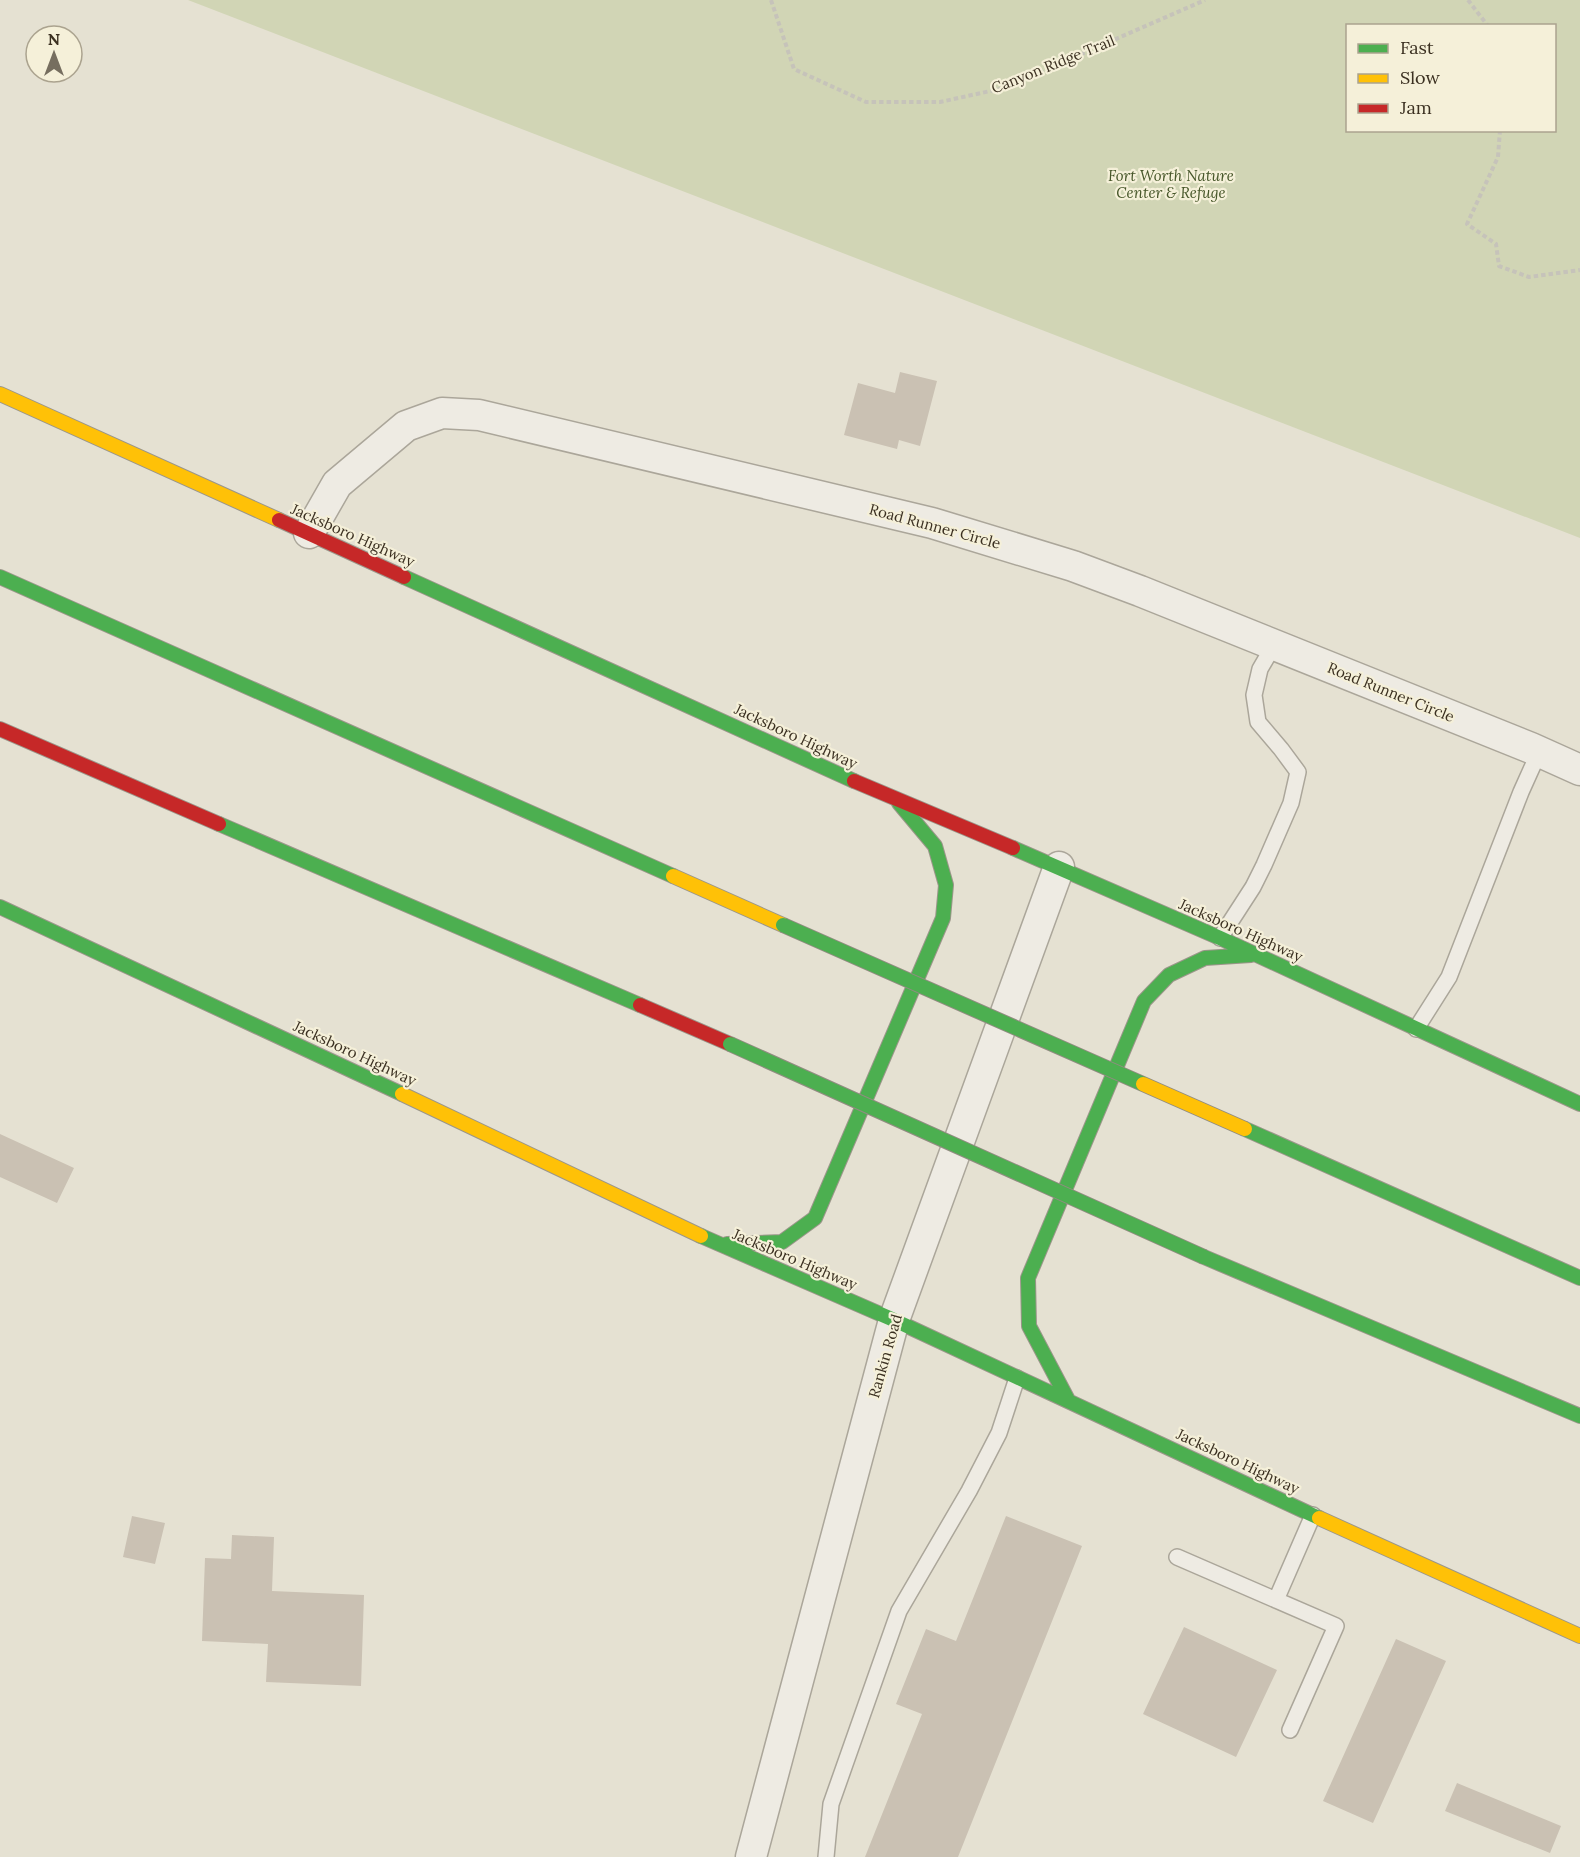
<svg xmlns="http://www.w3.org/2000/svg" width="1580" height="1857" font-family="Lora,serif">
<style>
.green{fill:#d1d5b5;fill-rule:evenodd}
.building{fill:#cac1b3}
.lines{fill:none;stroke-linecap:round;stroke-linejoin:round}
.lane-casing{stroke:#aba69a;stroke-width:18}
.street-casing{stroke:#aba69a;stroke-width:33}
.fast-casing{stroke:#9b968a;stroke-width:16}
.slow-casing{stroke:#9b968a;stroke-width:16}
.jam-casing{stroke:#9b968a;stroke-width:16}
.path{stroke:#c6c3ba;stroke-width:4;stroke-dasharray:4.5 3;stroke-linecap:butt}
.lane{stroke:#eeebe3;stroke-width:15}
.street{stroke:#eeebe3;stroke-width:30}
.fast{stroke:#4caf50;stroke-width:14}
.slow{stroke:#ffc107;stroke-width:14}
.jam{stroke:#c62828;stroke-width:14}
.fast-bridge-casing{stroke:#918c81;stroke-width:16;stroke-linecap:butt}
.slow-bridge-casing{stroke:#918c81;stroke-width:16;stroke-linecap:butt}
.fast-bridge{stroke:#4caf50;stroke-width:14}
.slow-bridge{stroke:#ffc107;stroke-width:14}
.labels{text-anchor:middle;dominant-baseline:central;stroke-width:4.5;stroke-linejoin:round;paint-order:stroke}
.street-label{font-size:15px;fill:#3b3021;stroke:#f5f0d9}
.park-label{font-size:15px;font-style:italic;fill:#465629;stroke:#f5f0d9}
</style>
<rect width="100%" height="100%" fill="#e5e1d2"/>
<path class="green" d="M188 0H1580V538ZM1348 26H1554V130H1348Z"/>
<path class="building" d="M900 372 937 381 920 446 899 440 897 449 844 435 858 383 895 393Z
M0 1134 74 1168 57 1203 0 1177Z
M132 1516 165 1523 155 1564 123 1557Z
M1006 1516 1082 1546 958 1857H865L922 1714 896 1704 926 1629 956 1641Z
M232 1535 274 1537 272 1591 364 1595 361 1686 266 1682 268 1644 202 1641 205 1558 231 1559Z
M1184 1627 1277 1670 1236 1757 1143 1714Z
M1396 1639 1446 1661 1373 1823 1323 1801Z
M1457 1783 1561 1826 1550 1853 1445 1811Z"/>
<g class="lines">
<defs>
<path id="lane" d="M1220 938 1253 887 1264 865 1291 803 1298 772 1281 749 1258 722 1254 695 1260 669 1274 645
M1416 1029 1449 977 1521 792 1539 752
M1177 1557 1336 1626 1290 1730
M1276 1600 1313 1515
M826 1857 831 1804 899 1611 969 1491 999 1433 1017 1378"/>
<path id="street" d="M309 533 337 484 406 426 442 413 479 415 932 523 1073 566 1140 591 1531 748 1580 770
M751 1857 894 1320 1059 867"/>
<path id="fast" d="M0 577 673 876
M404 577 854 781
M219 824 640 1005
M1013 848 1220 938 1580 1104
M0 907 402 1094
M1245 1129 1580 1278
M701 1236 894 1320 1319 1518
M727 1244 782 1242 815 1218 943 918 946 885 935 846 899 803
M1204 1257 1580 1416
M1068 1400 1029 1326 1028 1278 1144 1001 1169 975 1205 958 1251 955"/>
<path id="slow" d="M0 394 279 520
M673 876 783 925
M402 1094 701 1236
M1319 1518 1580 1636"/>
<path id="jam" d="M279 520 404 577
M0 729 219 824
M854 781 1013 848
M640 1005 730 1044"/>
</defs>
<use href="#lane" class="lane-casing"/>
<use href="#street" class="street-casing"/>
<use href="#fast" class="fast-casing"/>
<use href="#slow" class="slow-casing"/>
<use href="#jam" class="jam-casing"/>
<path class="path" d="M771 0 794 69 866 102H940L1004 88 1205 0
M1468 0 1488 26
M1500 130 1498 157 1467 224 1496 244 1499 266 1529 277 1580 270"/>
<use href="#lane" class="lane"/>
<use href="#street" class="street"/>
<use href="#fast" class="fast"/>
<use href="#slow" class="slow"/>
<use href="#jam" class="jam"/>
<defs>
<path id="fast-bridge" d="M783 925 1143 1084
M730 1044 1204 1257"/>
<path id="slow-bridge" d="M1143 1084 1245 1129"/>
</defs>
<use href="#fast-bridge" class="fast-bridge-casing"/>
<use href="#slow-bridge" class="slow-bridge-casing"/>
<use href="#fast-bridge" class="fast-bridge"/>
<use href="#slow-bridge" class="slow-bridge"/>
</g>
<g class="labels">
<g class="street-label">
<text transform="translate(1053 64) rotate(-22)">Canyon Ridge Trail</text>
<text transform="translate(935 526) rotate(15)">Road Runner Circle</text>
<text transform="translate(353 535) rotate(24)">Jacksboro Highway</text>
<text transform="translate(1391 692) rotate(22)">Road Runner Circle</text>
<text transform="translate(796 736) rotate(25)">Jacksboro Highway</text>
<text transform="translate(1241 930) rotate(24)">Jacksboro Highway</text>
<text transform="translate(355 1053) rotate(25)">Jacksboro Highway</text>
<text transform="translate(795 1259) rotate(23)">Jacksboro Highway</text>
<text transform="translate(885 1356) rotate(-74)">Rankin Road</text>
<text transform="translate(1238 1461) rotate(25)">Jacksboro Highway</text>
</g>
<g class="park-label">
<text x="1171" y="175">Fort Worth Nature<tspan x="1171" dy="17">Center &amp; Refuge</tspan></text>
</g>
</g>
<rect x="1346" y="24" width="210" height="108" fill="#f5f0d9" stroke="#aba38f" stroke-width="1.5"/>
<rect x="1358" y="44" width="30" height="9" fill="#4caf50" stroke="#aba38f" stroke-width="1.5"/>
<text x="1400" y="54" font-size="18" fill="#3b3021">Fast</text>
<rect x="1358" y="74" width="30" height="9" fill="#ffc107" stroke="#aba38f" stroke-width="1.5"/>
<text x="1400" y="84" font-size="18" fill="#3b3021">Slow</text>
<rect x="1358" y="104" width="30" height="9" fill="#c62828" stroke="#aba38f" stroke-width="1.5"/>
<text x="1400" y="114" font-size="18" fill="#3b3021">Jam</text>
<g transform="translate(54 54)"><circle r="28" fill="#f5f0d9" stroke="#aba38f" stroke-width="1.5"/>
<path d="M0-4.5L10 22L0 15L-10 22Z" fill="#766e5f"/>
<text y="-9" font-size="16" font-weight="bold" text-anchor="middle" fill="#3b3021">N</text>
</g>
</svg>
